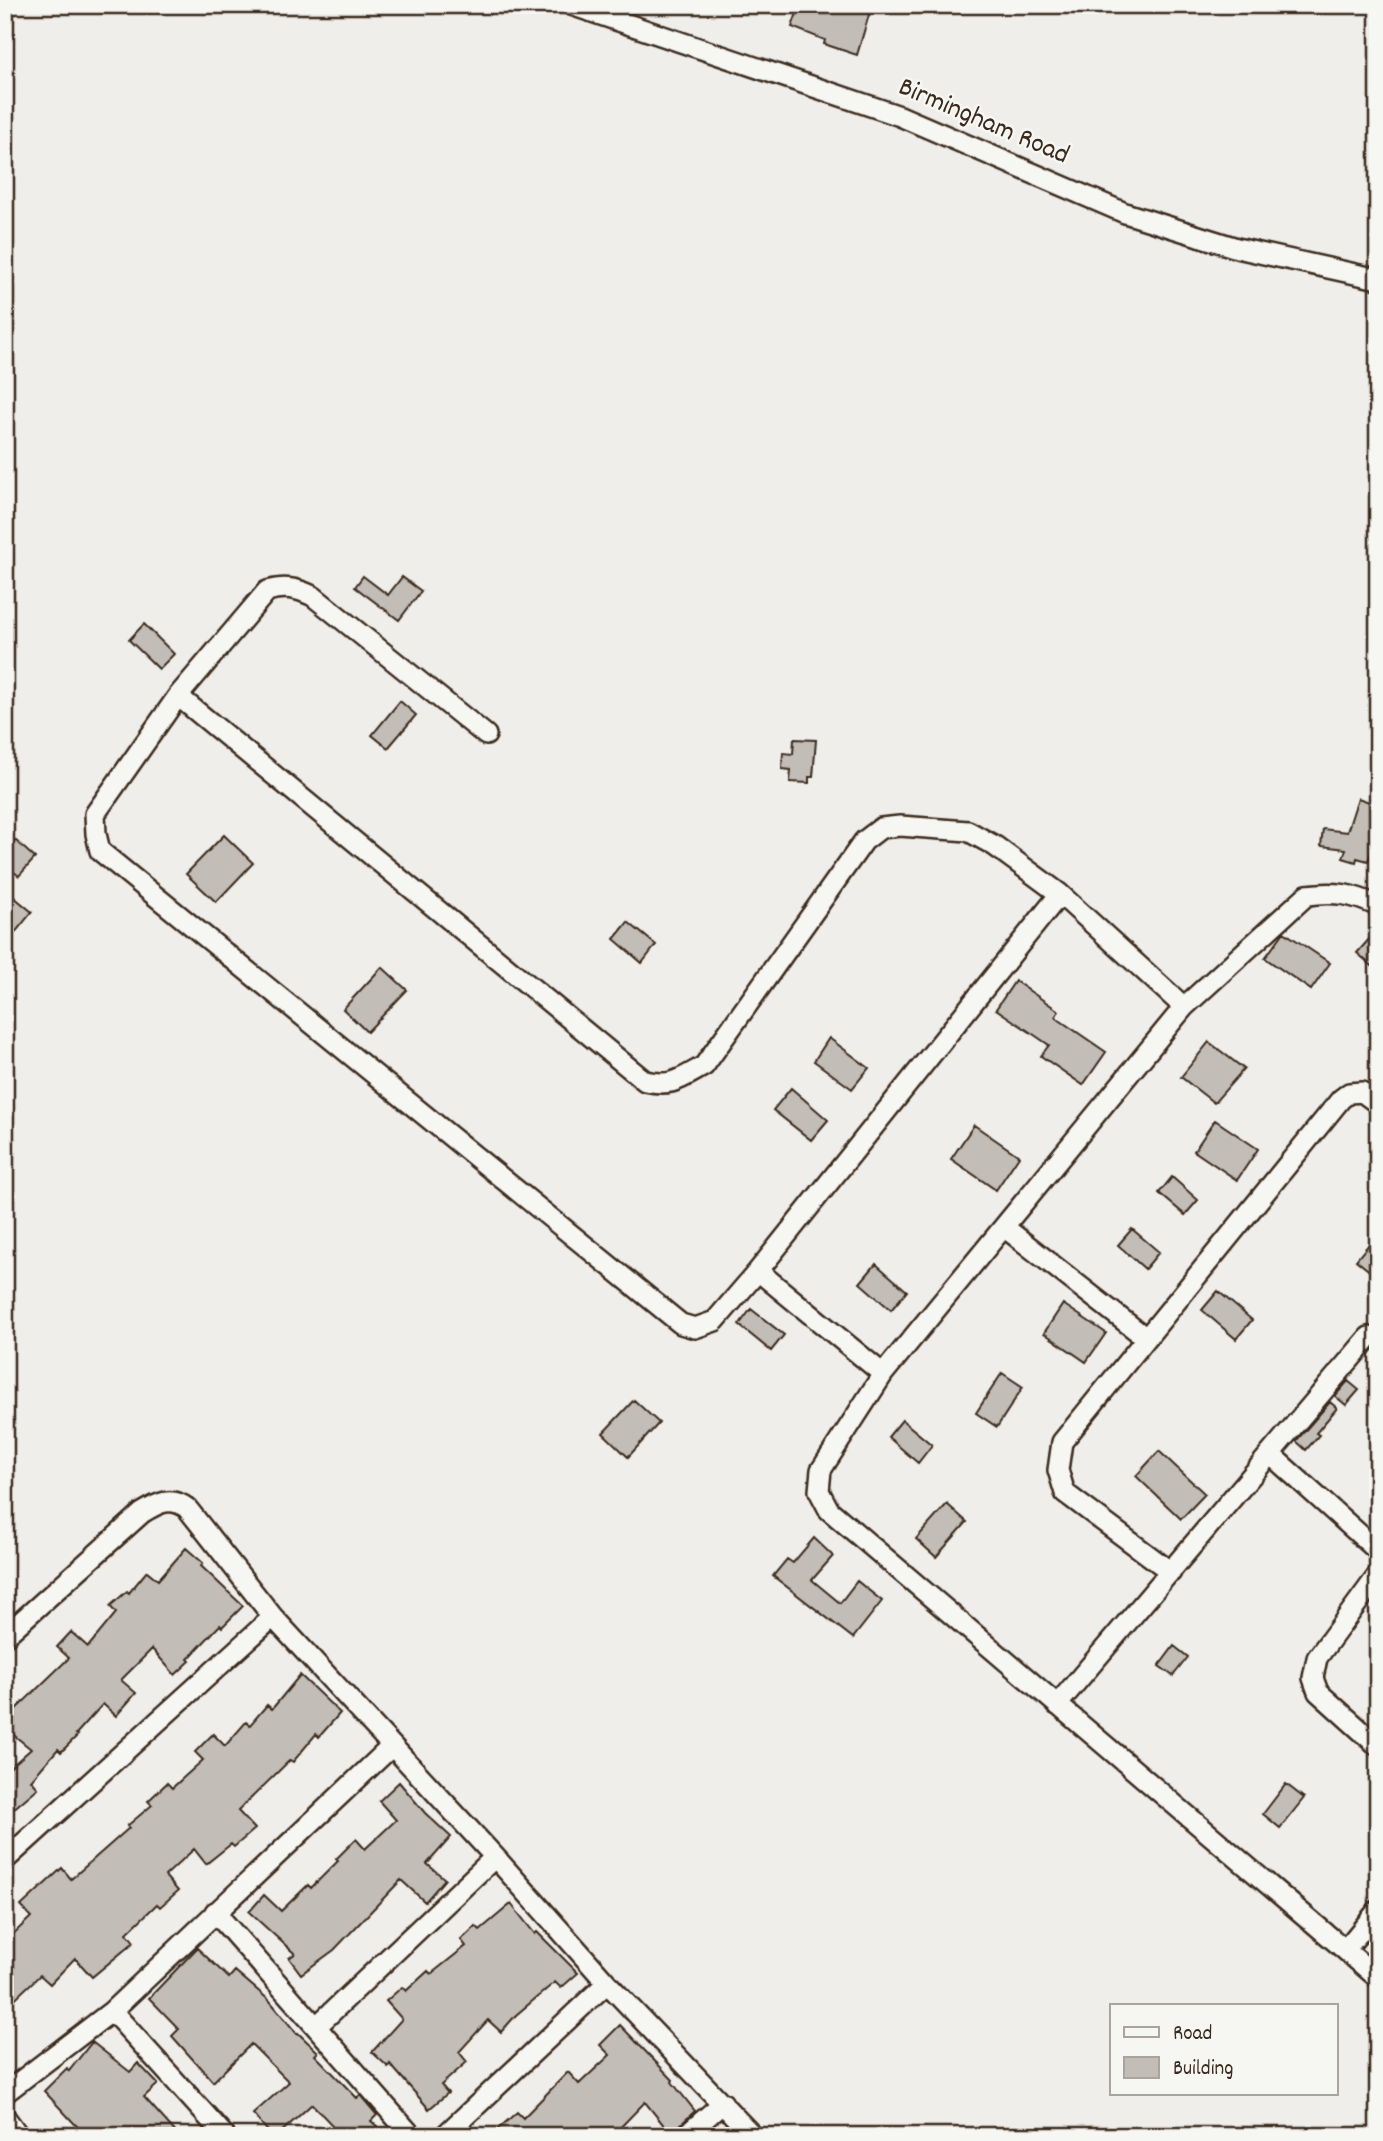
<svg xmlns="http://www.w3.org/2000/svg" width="1383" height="2141" font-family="Dekko,sans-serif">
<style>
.building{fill:#c2bdb7;stroke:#3b2a1e;stroke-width:2}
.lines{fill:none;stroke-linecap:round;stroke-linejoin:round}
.minor-casing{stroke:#3b2a1e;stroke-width:24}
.minor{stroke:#f6f6f2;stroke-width:19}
.labels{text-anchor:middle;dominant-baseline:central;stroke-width:5;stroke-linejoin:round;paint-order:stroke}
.street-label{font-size:28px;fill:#3b2a1e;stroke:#f6f6f2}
</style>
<rect width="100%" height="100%" fill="#efeeea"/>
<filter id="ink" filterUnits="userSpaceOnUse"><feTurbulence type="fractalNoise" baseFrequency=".0143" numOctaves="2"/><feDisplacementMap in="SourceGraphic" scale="14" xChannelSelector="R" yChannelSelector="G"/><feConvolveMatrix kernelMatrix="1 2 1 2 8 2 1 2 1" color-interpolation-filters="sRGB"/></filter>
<g filter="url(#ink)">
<path class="building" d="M800 5H863L871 8 857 55 824 44 825 40 792 27Z
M363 576 388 595 402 577 421 591 399 620 355 587Z
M144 624 174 654 159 669 129 640Z
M400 701 416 715 388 748 372 735Z
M794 739 816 740 813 777H809V783L790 782 791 770 782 769 783 753 793 754Z
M1358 798 1378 805V834L1368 861 1357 858 1356 862 1343 858 1346 849 1321 846 1323 829 1347 832Z
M224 835 253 863 216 902 186 874Z
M15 840 35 858 19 876 5 865V851Z
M14 897 32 912 5 945V907Z
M628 922 656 945 642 963 614 939Z
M1378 929V971L1357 953Z
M1284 932 1330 963 1311 990 1265 958Z
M382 967 407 990 367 1032 343 1009Z
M1015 981 1059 1011 1055 1017 1106 1052 1083 1085 1041 1056 1049 1045 996 1009Z
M829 1038 869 1068 852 1089 814 1061Z
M1209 1042 1244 1069 1214 1103 1181 1077Z
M791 1088 828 1120 811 1140 773 1110Z
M1215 1120 1258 1149 1237 1180 1194 1151Z
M974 1125 1019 1156 996 1190 951 1159Z
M1172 1177 1198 1200 1185 1215 1159 1193Z
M1132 1229 1159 1252 1145 1269 1118 1245Z
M1378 1233V1278L1356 1260Z
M876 1264 907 1291 891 1310 860 1283Z
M1218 1291 1252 1320 1236 1339 1202 1310Z
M1063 1304 1106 1333 1086 1362 1044 1333Z
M751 1309 784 1335 771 1351 739 1325Z
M1002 1373 1023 1387 997 1427 976 1413Z
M1348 1381 1359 1390 1346 1405 1335 1396Z
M634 1400 659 1423 628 1457 603 1433Z
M1330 1402 1337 1408 1316 1433 1319 1435 1306 1450 1296 1441Z
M902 1420 932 1445 918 1463 888 1437Z
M1159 1451 1205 1494 1181 1519 1136 1476Z
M947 1504 967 1522 936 1557 916 1539Z
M814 1538 833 1556 812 1580 840 1603 857 1581 882 1601 853 1638 773 1576 787 1559 793 1563Z
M186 1548 203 1563 201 1566 243 1606 222 1627 220 1625 188 1659 190 1661 175 1675 152 1649 121 1680 136 1693 116 1716 103 1704 76 1734 78 1735 61 1752 58 1749 31 1780 38 1788 5 1816V1772L31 1749 5 1728V1706L13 1712 69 1658 57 1647 71 1632 88 1647 116 1613 110 1606 127 1591 129 1593 147 1571 158 1580Z
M1174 1646 1188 1657 1173 1676 1159 1666Z
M300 1675 340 1713 319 1737 316 1734 293 1762 290 1760 238 1811 255 1829 234 1847 231 1844 206 1864 194 1849 165 1876 178 1891 160 1907 157 1904 127 1933 134 1942 92 1977 75 1958 50 1984 40 1975 5 2008V1942L31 1917 21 1906 62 1868 71 1879 129 1828 127 1826 152 1805 148 1801 167 1783 172 1788 203 1760 195 1752 213 1734 225 1746 246 1722 250 1725 267 1705 272 1709Z
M399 1782 425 1813 451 1837 427 1864 445 1879 425 1902 401 1880 334 1950 301 1974 289 1958 295 1954 249 1912 264 1895 281 1911 308 1885 311 1888 338 1861 336 1859 356 1839 365 1849 396 1820 379 1801Z
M1286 1784 1304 1798 1280 1828 1263 1814Z
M511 1904 535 1934 537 1932 578 1973 561 1988 555 1982 516 2015 501 2032 488 2020 459 2052 467 2062 441 2085 448 2093 429 2109 390 2064 388 2067 372 2052 402 2019 386 2001 402 1987 406 1991 428 1971 431 1974 466 1946 461 1940 476 1926 480 1930Z
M197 1948 229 1978 235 1971 270 2001 297 2034 298 2033 318 2052 315 2055 357 2098 360 2095 377 2115 371 2121 388 2136H338L330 2128 332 2125 312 2104 277 2136H272L253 2114 289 2082 251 2044 213 2082 172 2036 179 2029 149 1998Z
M620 2025 673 2080 672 2082 695 2111 676 2129 670 2133 645 2102 612 2136H490L517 2112 523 2118 568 2072 579 2084 610 2055 600 2045Z
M92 2042 130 2072 138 2063 158 2084 144 2097 179 2136H86L44 2091 67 2068 69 2071Z"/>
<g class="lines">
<defs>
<path id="minor" d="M571 5 900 116 1125 213 1237 248 1378 279
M178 696 645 1081C673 1087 680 1079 704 1066L864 841 881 828 900 826 968 831 995 846 1060 894 1184 1007
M486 735 313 596C296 588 285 586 267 591L178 696 95 814 96 834 100 851 681 1324 695 1328 715 1321 758 1271 1060 894
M1378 906C1352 894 1335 891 1307 895L1184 1007 883 1374 821 1470 819 1491 829 1510 1378 1978
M1004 1227 1146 1338
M758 1271 883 1374
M1270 1454 1378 1551
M1171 1572 1065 1493 1058 1470 1062 1442 1341 1099 1349 1093 1362 1092 1378 1104
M1378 1575 1317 1658 1313 1678 1318 1692 1378 1746
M5 1636 142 1513C158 1503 171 1496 187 1508L273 1617 495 1857 607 1983 753 2136
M1057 1705 1369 1337
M5 1860 273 1617
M215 1912 412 2136
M1345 1950 1378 1910
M112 2011 225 2136
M317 2026 495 1857
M5 2093 112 2011 391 1747
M5 2117 19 2136
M444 2136 607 1983
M685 2136 723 2103"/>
</defs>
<use href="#minor" class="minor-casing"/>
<use href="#minor" class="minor"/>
</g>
</g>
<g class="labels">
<g class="street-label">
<text transform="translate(983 123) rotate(23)">Birmingham Road</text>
</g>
</g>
<rect width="1383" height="2141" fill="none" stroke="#f6f6f2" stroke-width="28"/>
<rect x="14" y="14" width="1355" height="2113" fill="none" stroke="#3b2a1e" stroke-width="2.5" filter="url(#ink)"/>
<rect x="1110" y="2004" width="228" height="91" fill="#f6f6f2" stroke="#aba49d" stroke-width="2"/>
<rect x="1124" y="2027" width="35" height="10" fill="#f6f6f2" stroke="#aba49d" stroke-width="2"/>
<text x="1173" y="2039" font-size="21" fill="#3b2a1e">Road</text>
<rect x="1124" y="2057" width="35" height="21" fill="#c2bdb7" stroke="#aba49d" stroke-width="2"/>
<text x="1173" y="2074" font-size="21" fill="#3b2a1e">Building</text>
</svg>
